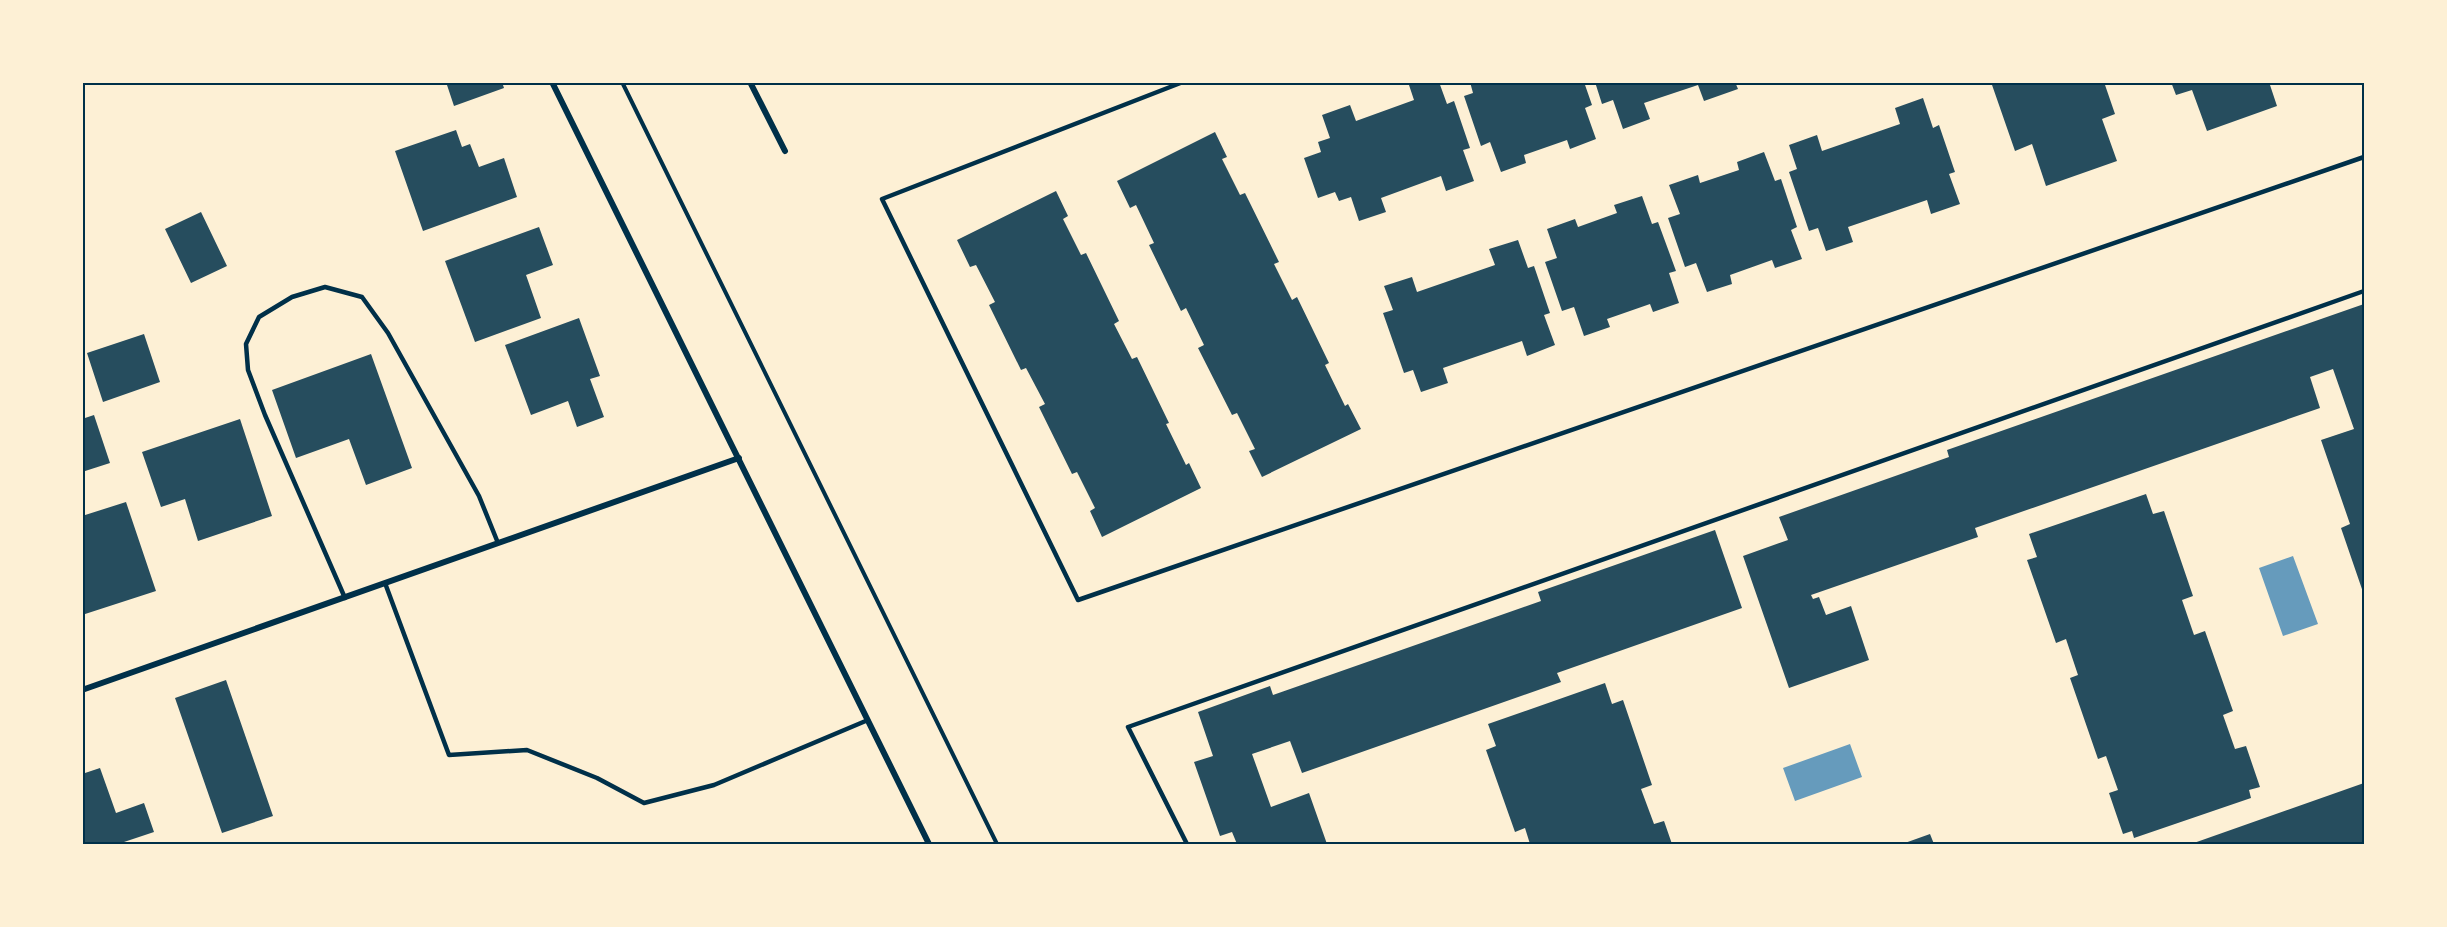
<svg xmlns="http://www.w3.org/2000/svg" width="2447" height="927" font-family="Montserrat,sans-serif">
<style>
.water{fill:#669bbc}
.building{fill:#264d5e}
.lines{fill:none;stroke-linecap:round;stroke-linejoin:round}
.path{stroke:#003049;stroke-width:4}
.service{stroke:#003049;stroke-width:4.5}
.minor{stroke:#003049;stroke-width:6}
.neatline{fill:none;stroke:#003049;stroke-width:2}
</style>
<rect width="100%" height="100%" fill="#fdf0d5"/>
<path class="water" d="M2293 556 2318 624 2283 636 2259 568Z
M1850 744 1862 777 1795 801 1783 768Z"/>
<path class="building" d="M446 82H502L504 88 454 106Z
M1416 82H1439L1447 104 1454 101 1470 148 1463 150 1474 181 1446 191 1441 176 1381 198 1386 212 1359 221 1351 197 1339 201 1335 192 1318 198 1304 158 1321 152 1318 142 1330 138 1322 115 1350 105 1356 121 1414 100 1409 85Z
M1470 82H1584L1592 105 1585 108 1596 139 1570 149 1567 140 1524 155 1526 163 1501 172 1490 142 1481 146 1464 96 1473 93Z
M1595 82H1735L1738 89 1704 101 1698 85 1644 103 1650 119 1623 129 1613 100 1602 104Z
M1991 82H2104L2115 114 2102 119 2117 161 2046 186 2032 144 2015 151Z
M2171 82H2269L2277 106 2207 131 2192 90 2176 95Z
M1923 98 1933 128 1939 125 1955 172 1949 174 1960 204 1931 214 1927 200 1848 227 1853 242 1826 251 1818 228 1809 231 1789 172 1797 169 1789 145 1817 135 1822 151 1900 124 1895 108Z
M456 130 462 147 470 144 479 167 504 158 517 197 423 231 395 151Z
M1215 132 1227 157 1222 159 1240 195 1245 193 1279 262 1274 264 1292 300 1297 297 1329 363 1325 365 1345 406 1348 404 1361 429 1262 477 1249 451 1255 449 1237 413 1232 415 1198 348 1204 345 1186 308 1181 311 1149 245 1154 243 1136 205 1130 208 1117 181Z
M1764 152 1775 181 1781 179 1797 227 1791 230 1802 259 1775 268 1772 260 1730 275 1732 284 1707 292 1696 263 1685 267 1668 218 1680 214 1669 185 1698 175 1700 183 1739 170 1737 162Z
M1056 191 1068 216 1063 219 1081 255 1086 253 1119 321 1114 324 1132 359 1137 357 1169 423 1166 424 1186 465 1189 463 1201 488 1102 537 1090 511 1095 508 1077 472 1072 474 1039 407 1045 404 1026 368 1021 370 989 305 995 302 976 265 970 267 957 240Z
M1642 196 1652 224 1658 222 1676 271 1669 273 1679 303 1653 312 1650 304 1607 319 1610 327 1584 336 1574 307 1562 311 1545 262 1557 258 1547 229 1575 219 1578 227 1617 213 1614 205Z
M201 212 227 266 191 283 165 229Z
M539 227 553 265 526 275 541 318 475 342 445 261Z
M1518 240 1528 268 1534 266 1550 313 1544 315 1555 345 1527 356 1522 341 1443 368 1448 383 1421 392 1413 370 1404 373 1383 313 1393 310 1384 286 1412 277 1417 292 1495 265 1489 249Z
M2364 304V595L2341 528 2350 524 2321 440 2354 429 2333 369 2310 377 2320 408 1975 528 1978 537 1811 595 1813 599 1819 597 1826 615 1851 606 1869 660 1789 688 1743 556 1788 540 1779 517 1949 457 1947 450Z
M579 318 600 376 590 379 604 417 577 427 568 401 531 415 505 345Z
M144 334 160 382 103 402 87 353Z
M371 354 412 468 366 485 349 439 296 458 272 390Z
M94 415 110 463 82 472V419Z
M240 419 272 516 198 541 185 499 161 507 142 452Z
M2146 494 2153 514 2164 511 2193 596 2182 600 2194 635 2205 631 2233 711 2223 715 2235 749 2246 746 2260 787 2249 790 2251 798 2134 838 2132 831 2123 834 2109 793 2118 790 2106 756 2098 759 2070 678 2078 675 2066 639 2056 643 2027 560 2037 557 2029 534Z
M126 502 156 591 82 615V516Z
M1715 530 1742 608 1557 673 1561 682 1302 773 1290 741 1252 754 1271 807 1309 793 1327 844H1237L1232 832 1220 836 1194 762 1213 756 1198 712 1270 686 1273 695 1541 601 1538 592Z
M226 680 273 816 222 833 175 698Z
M1605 683 1612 704 1623 700 1652 785 1641 789 1654 824 1664 821 1672 844H1530L1525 828 1515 832 1486 750 1496 746 1488 724Z
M100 768 116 813 144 803 154 832 118 844H82V774Z
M2364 783V844H2191Z
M1930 834 1934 844H1902Z"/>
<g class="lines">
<path class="path" d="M622 82 997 844"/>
<path class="service" d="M1183 82 882 199 1078 600 2364 157
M385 583 449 755 527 750 597 778 644 803 714 785 868 720
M345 598 265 415 248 370 246 344 259 317 292 297 325 287 362 297 388 333 479 496 498 543
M1187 844 1128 727 2364 291"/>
<path class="minor" d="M552 82 929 844
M750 82 785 151
M82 690 739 458"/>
</g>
<rect width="2447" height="927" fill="none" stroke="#fdf0d5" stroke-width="168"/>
<rect x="84" y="84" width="2279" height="759" class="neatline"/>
</svg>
